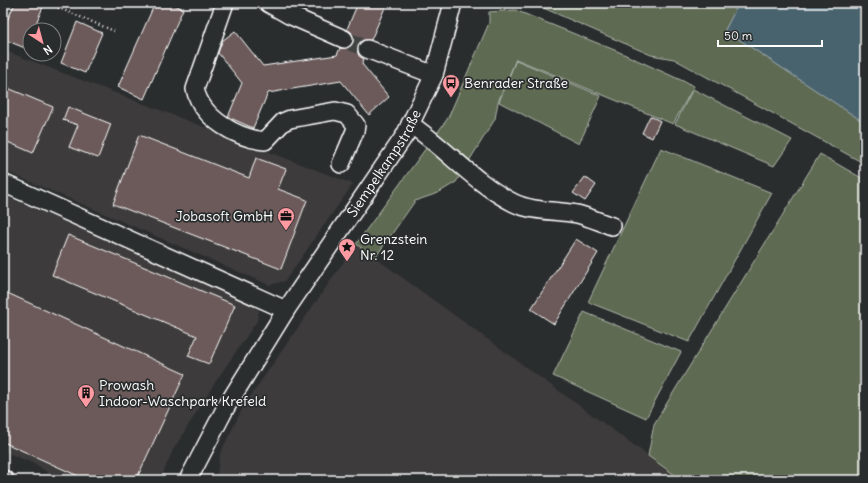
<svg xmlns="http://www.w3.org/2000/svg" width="868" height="483" font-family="Delius,sans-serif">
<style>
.built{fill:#3e3a3b}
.green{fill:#5e6b53;stroke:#aeb5a9}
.water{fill:#49636e;stroke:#92a1a8}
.building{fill:#6c5a5a;stroke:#fff}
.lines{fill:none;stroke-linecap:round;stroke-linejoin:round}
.minor-tunnel{stroke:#3f4243;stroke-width:17;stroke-dasharray:17 8;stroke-linecap:butt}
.minor-casing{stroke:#fff;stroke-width:20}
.path{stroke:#fff;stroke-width:2.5;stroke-dasharray:1 3;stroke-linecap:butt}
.minor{stroke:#2a2d2e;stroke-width:17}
.labels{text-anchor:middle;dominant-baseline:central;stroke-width:3.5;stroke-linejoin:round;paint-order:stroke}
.poi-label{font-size:14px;fill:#fff;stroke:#2a2d2e;text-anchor:start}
.street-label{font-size:14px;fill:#fff;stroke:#2a2d2e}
</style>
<rect width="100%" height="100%" fill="#2a2d2e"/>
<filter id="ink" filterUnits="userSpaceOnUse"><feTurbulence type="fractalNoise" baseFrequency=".025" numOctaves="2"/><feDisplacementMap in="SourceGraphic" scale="8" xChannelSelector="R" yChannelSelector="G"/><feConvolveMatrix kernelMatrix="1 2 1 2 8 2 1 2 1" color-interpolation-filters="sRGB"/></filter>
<g filter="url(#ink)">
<path class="built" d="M3 50 353 184 285 281 269 285 3 170Z
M3 195 252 302 259 310 257 321 216 381 173 450 160 480H58L37 465 3 451Z
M356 244 682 480H216L220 454 243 407Z"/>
<path class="green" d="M532 3H739L725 30 865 123V164L674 59 651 55Z
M515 10 617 51 694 86 673 124 516 59 498 102 495 119 456 182 438 193 415 201 375 258 356 244 448 118 489 23V12Z
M516 60 601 96 579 144 499 102Z
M693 89 792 140 774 166 675 124Z
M661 148 772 193 689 342 588 302Z
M820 154 865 180V480H682L648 456 654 424Z
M584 312 681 352 646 418 553 376Z"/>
<path class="water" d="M739 3H865V123L725 30Z"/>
<path class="building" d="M15 3H34L43 7 33 30H30V37L25 48 3 39V29Z
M155 3H171L183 9 144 99 118 87Z
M358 3H387L371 40 361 41 357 50 359 56 364 59 362 64 389 97 369 115 341 81 268 93 253 128 228 117 242 83 218 53 222 41 235 31 263 66 337 55 340 48 350 47 353 43 352 33 347 29Z
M77 22 102 33 85 73 61 63Z
M3 86 53 107 33 153 3 140Z
M68 107 111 124 98 158 69 147 78 125 63 120Z
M650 116 660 121 652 138 642 133Z
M139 135 249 178 256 158 286 169 278 189 307 200 281 269 113 204Z
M585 177 596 185 585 201 573 193Z
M68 235 235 305 209 364 188 356 197 336 52 275Z
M576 239 598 253 554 324 531 309Z
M3 291 185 374 136 480H87L3 442Z"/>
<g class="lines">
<path class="minor-tunnel" d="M344 39 367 49"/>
<defs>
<g id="minor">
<path d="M225 3 195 89C202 119 237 138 265 141L283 122 290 119 335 111 347 114 356 125 355 131 341 164"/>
<path d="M268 3 289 15 344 39"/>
<path d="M367 49 434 75"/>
<path d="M410 124C446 148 475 184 514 203 533 212 557 210 577 214 589 217 600 222 612 226"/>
<path d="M3 183 286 310"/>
<path d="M3 479 5 480"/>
<path id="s1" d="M188 480 226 407 286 310 405 135 434 75 453 3"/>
</g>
</defs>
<use href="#minor" class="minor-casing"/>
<path class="path" d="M47 3 114 31
M341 475 349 480"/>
<use href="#minor" class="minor"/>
</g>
</g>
<defs>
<symbol id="bus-pin" viewBox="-11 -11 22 30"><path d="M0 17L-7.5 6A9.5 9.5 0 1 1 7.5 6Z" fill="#ff9aa2" stroke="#2a2d2e"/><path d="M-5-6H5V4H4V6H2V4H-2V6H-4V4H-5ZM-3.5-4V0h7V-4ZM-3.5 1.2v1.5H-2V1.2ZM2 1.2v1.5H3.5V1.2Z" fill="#111"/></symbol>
<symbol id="office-pin" viewBox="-11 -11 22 30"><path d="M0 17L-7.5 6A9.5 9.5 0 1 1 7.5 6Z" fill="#ff9aa2" stroke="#2a2d2e"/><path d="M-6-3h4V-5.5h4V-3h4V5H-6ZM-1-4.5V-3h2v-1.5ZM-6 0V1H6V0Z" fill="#111"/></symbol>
<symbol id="sight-pin" viewBox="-11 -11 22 30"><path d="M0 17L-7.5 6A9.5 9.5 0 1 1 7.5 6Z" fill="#ff9aa2" stroke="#2a2d2e"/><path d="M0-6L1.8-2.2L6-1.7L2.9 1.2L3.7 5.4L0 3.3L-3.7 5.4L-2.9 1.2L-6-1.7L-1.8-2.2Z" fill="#111"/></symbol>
<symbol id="building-pin" viewBox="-11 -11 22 30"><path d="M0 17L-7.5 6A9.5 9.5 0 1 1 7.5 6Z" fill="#ff9aa2" stroke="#2a2d2e"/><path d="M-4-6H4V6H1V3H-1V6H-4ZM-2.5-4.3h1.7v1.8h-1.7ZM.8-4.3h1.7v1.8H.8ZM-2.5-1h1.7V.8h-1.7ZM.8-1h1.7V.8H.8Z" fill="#111"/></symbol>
</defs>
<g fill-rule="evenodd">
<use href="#bus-pin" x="441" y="73" width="20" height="27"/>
<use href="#office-pin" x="276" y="206" width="20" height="27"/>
<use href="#sight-pin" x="337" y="237" width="20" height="27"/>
<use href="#building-pin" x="76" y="383" width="20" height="27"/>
</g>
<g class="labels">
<g class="poi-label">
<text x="464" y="83">Benrader Straße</text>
<text x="273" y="216" text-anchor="end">Jobasoft GmbH</text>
<text x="360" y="239">Grenzstein<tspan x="360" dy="16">Nr. 12</tspan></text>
<text x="99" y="385">Prowash<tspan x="99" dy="16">Indoor-Waschpark Krefeld</tspan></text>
</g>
<g class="street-label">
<text stroke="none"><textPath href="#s1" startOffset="373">Siempelkampstraße</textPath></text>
</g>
</g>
<rect width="868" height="483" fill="none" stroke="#2a2d2e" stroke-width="16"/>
<rect x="8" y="8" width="852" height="467" fill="none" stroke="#fff" stroke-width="1.5" filter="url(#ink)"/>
<g transform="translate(42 42) rotate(144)"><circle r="19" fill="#2a2d2e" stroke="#7f8182"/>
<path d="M0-3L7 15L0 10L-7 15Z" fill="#ff9aa2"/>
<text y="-6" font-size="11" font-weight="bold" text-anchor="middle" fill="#ffffff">N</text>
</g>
<path d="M718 40v6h104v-6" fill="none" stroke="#ffffff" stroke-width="2"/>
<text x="724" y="40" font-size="12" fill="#ffffff" stroke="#2a2d2e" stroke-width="3" paint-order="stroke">50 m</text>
</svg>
